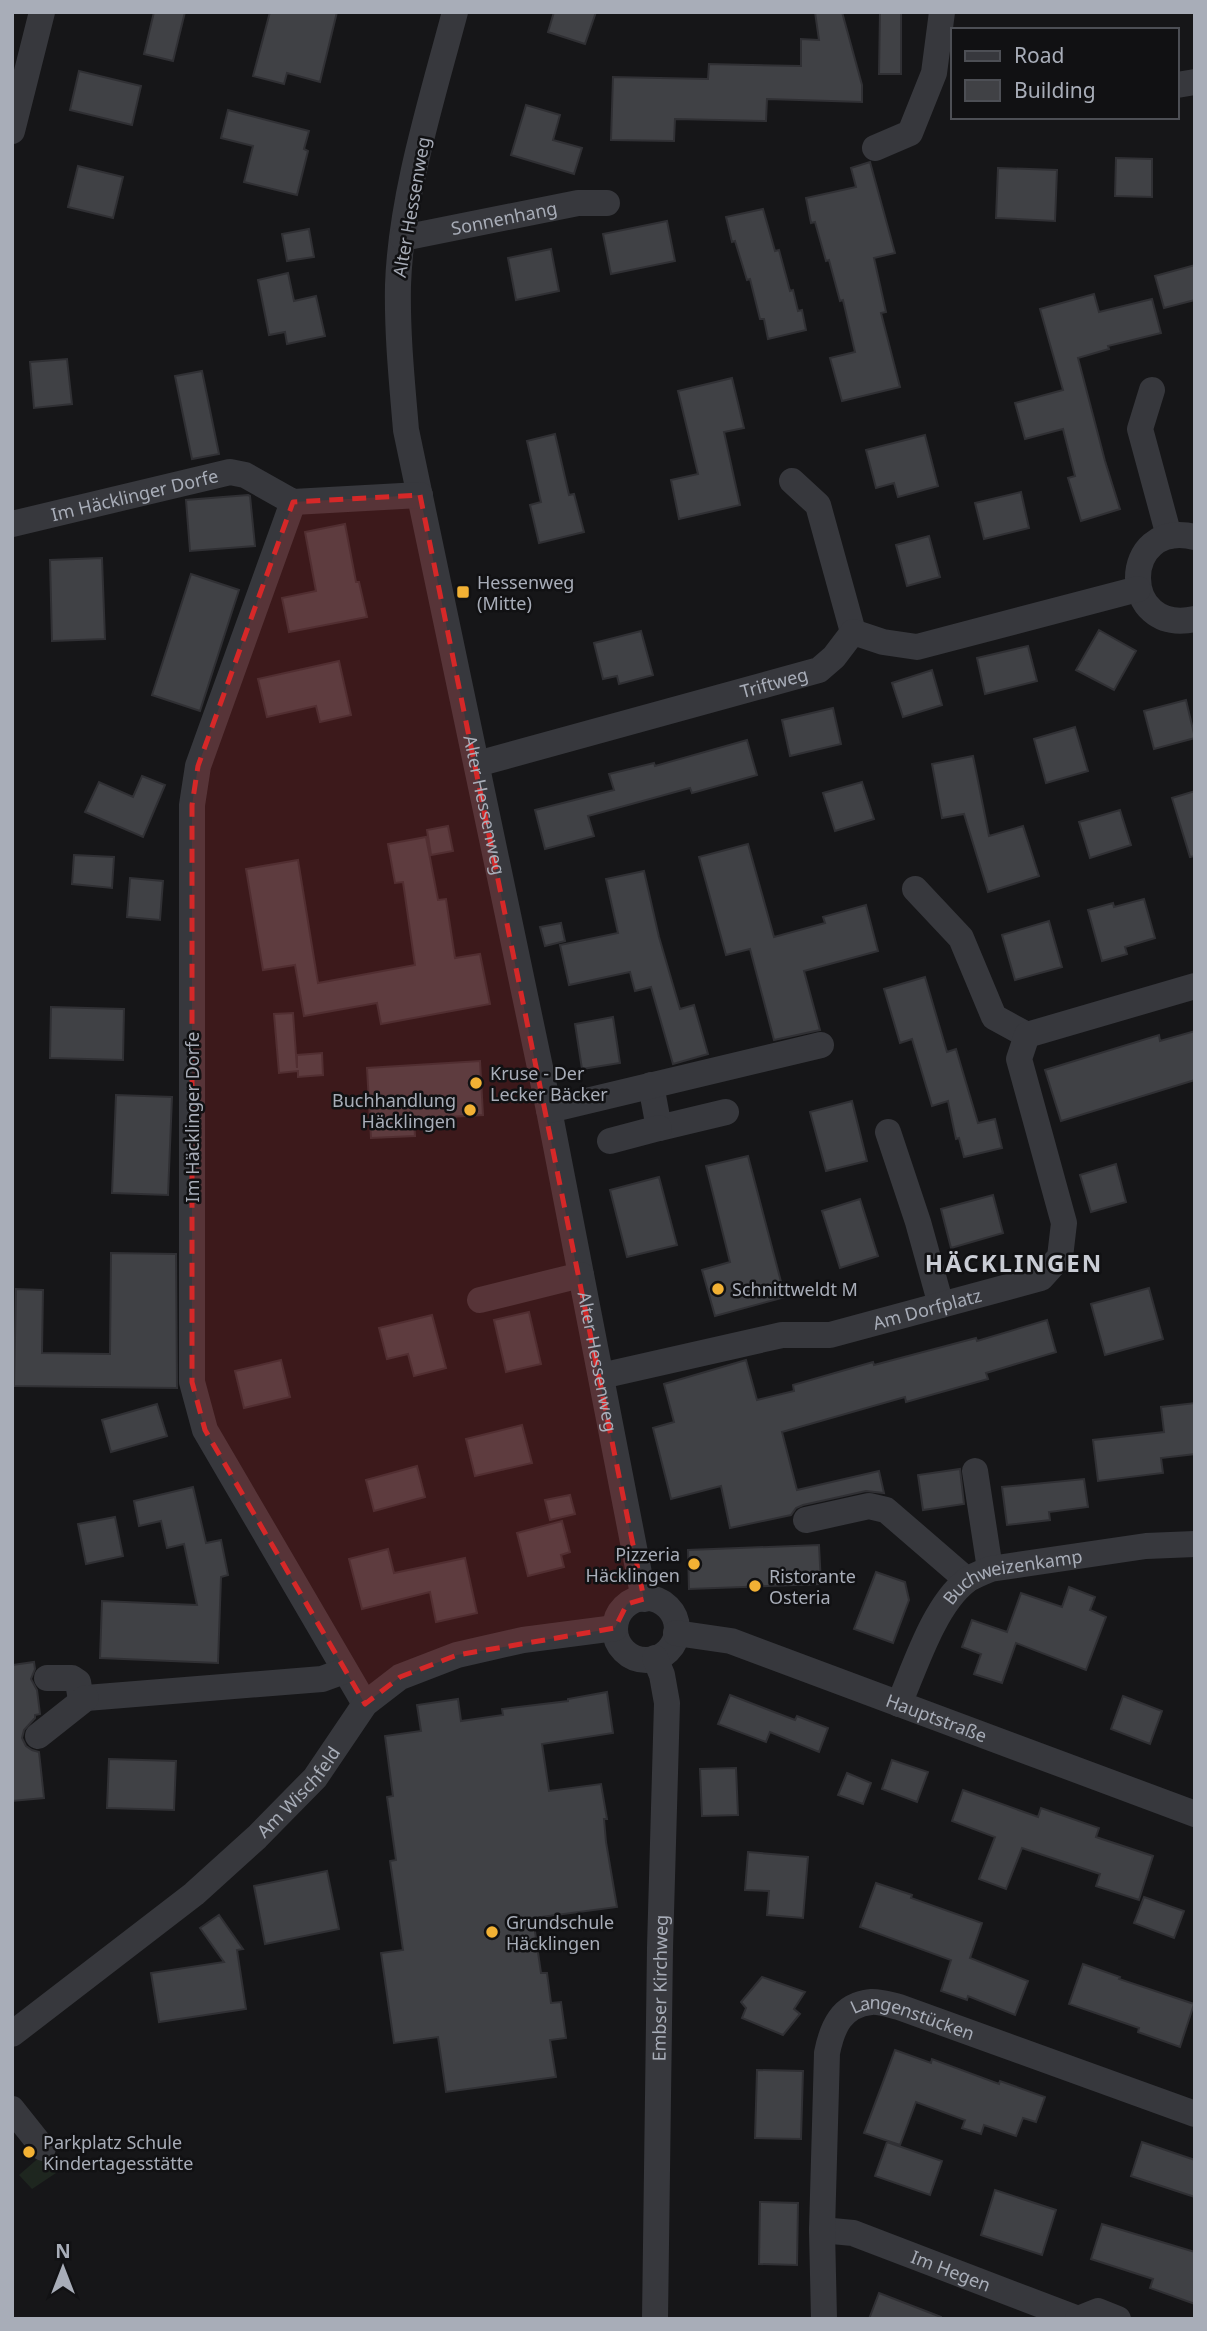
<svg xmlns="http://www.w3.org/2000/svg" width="1207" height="2331" font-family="'Noto Sans',sans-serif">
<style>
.green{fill:#1e261f}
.building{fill:#404145;stroke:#303034;stroke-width:2}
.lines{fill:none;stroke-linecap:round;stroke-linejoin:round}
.minor{stroke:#37383d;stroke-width:26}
.marked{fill:#d62828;fill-opacity:0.2;stroke:#d62828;stroke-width:5;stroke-dasharray:14 9;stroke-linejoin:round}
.poi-dot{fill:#f2b134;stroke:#111113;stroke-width:2.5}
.labels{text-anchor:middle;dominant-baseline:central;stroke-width:5;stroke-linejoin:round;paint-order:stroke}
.street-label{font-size:18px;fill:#a8adb8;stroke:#111113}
.poi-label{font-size:18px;fill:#a8adb8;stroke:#111113;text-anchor:start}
.district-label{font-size:24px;font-weight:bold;letter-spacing:2px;fill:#c9ccd4;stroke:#111113}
</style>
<rect width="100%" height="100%" fill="#161618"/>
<path class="green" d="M42 2155 56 2173 32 2189 19 2175Z"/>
<path class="building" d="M154 12H185L173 61 144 54Z
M270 12H337L320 82 287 73 284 84 253 76Z
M554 12H596L585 44 548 32Z
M815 12H842L862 85V102L767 99 766 121 675 119 674 141 611 140 613 77 708 79 709 64 801 66V39L819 40Z
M880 12H901V74H879Z
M79 71 141 86 132 125 70 110Z
M526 105 560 115 553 140 582 148 574 174 511 155Z
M228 110 309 131 304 149 308 151 297 195 244 182 253 146 221 138Z
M1116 158 1152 159V197L1115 196Z
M870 162 895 253 874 258 886 312 881 313 900 387 842 401 830 358 855 352 843 300 840 301 829 260 826 261 815 222 811 223 806 198 856 187 851 168Z
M78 166 123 177 113 218 68 207Z
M998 168 1057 170 1055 221 996 218Z
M763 209 775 251 779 250 790 291 793 290 798 311 802 310 806 330 768 339 764 319H760L750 279 747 280 735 241 732 242 726 217Z
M667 221 675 261 611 274 603 234Z
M309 229 314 257 287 261 282 234Z
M551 249 559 291 516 300 508 258Z
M1195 265V300L1164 308 1155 276Z
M288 273 294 301 316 296 325 336 287 344 285 332 269 335 258 280Z
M1094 294 1099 312 1152 299 1161 333 1108 346 1109 349 1078 358 1105 461 1120 509 1081 521 1068 478 1075 476 1063 429 1025 439 1015 403 1063 390 1040 309Z
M67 359 72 404 34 408 30 362Z
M202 371 219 454 192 459 175 376Z
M732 378 744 428 724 432 740 505 679 519 671 480 698 474 678 391Z
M555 434 569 495 574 494 584 532 539 543 530 505 541 502 527 441Z
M925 435 938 486 898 497 894 483 876 488 866 450Z
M1021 492 1029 528 984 539 975 503Z
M248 495 250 496 255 546 190 551 186 500Z
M345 524 356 582H359L367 617 289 632 282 598 316 591 305 532Z
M929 536 940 577 907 586 896 545Z
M102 558 105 639 52 641 50 560Z
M191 574 239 590 200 711 152 695Z
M1099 630 1136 651 1114 690 1076 670Z
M641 631 653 675 619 684 617 676 603 679 594 643Z
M1028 646 1037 681 985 694 977 658Z
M339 661 351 715 320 722 316 706 267 717 258 679Z
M932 670 942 705 903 717 892 683Z
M1186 700 1195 738 1154 749 1144 711Z
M833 708 841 744 790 756 782 720Z
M1075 727 1088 771 1046 783 1034 739Z
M747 740 757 775 692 793 690 788 588 816 594 836 545 849 535 810 614 790 609 774 654 763 655 766Z
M973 756 989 836 1023 826 1039 876 988 892 964 814 942 818 932 764Z
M142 776 165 785 143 837 85 812 99 782 133 797Z
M862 782 874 819 835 831 823 793Z
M1195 791V856L1190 857 1172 798Z
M1120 810 1131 845 1090 858 1079 822Z
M448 826 453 851 431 855 427 830Z
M426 837 438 900 446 899 455 958 480 954 490 1004 381 1024 377 1003 304 1016 295 965 263 970 246 869 298 860 318 983 415 965 403 882 395 883 388 844Z
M748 844 774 937 825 923 823 917 866 905 878 951 804 971 820 1030 774 1040 750 949 726 955 699 857Z
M74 855 114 857 112 888 72 884Z
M644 871 659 937 680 1009 694 1005 708 1054 673 1064 651 987 635 991 630 972 569 985 560 945 618 933 606 879Z
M130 878 163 881 160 920 127 917Z
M1144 899 1155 938 1125 947 1127 954 1102 961 1088 910 1113 903 1114 907Z
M1049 921 1062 967 1015 980 1002 935Z
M561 923 565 941 545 946 540 927Z
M925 977 947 1052 956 1049 978 1123 995 1119 1002 1148 964 1157 959 1138 956 1139 948 1101 932 1106 912 1039 900 1043 884 989Z
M51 1007 124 1009 123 1060 50 1058Z
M293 1013 297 1068V1055L322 1053 323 1075 298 1077V1071L279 1073 274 1014Z
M613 1017 620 1063 582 1069 575 1024Z
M1195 1031V1080L1061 1121 1045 1070 1159 1035 1160 1041Z
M480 1061 483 1115 414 1119 415 1136 371 1138 367 1068Z
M116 1095 172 1097 168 1195 112 1193Z
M852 1101 867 1161 826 1171 810 1112Z
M748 1156 785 1297 715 1316 702 1270 730 1262 706 1166Z
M1116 1164 1126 1202 1091 1212 1080 1175Z
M659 1177 677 1245 627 1257 610 1190Z
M993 1195 1003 1233 951 1248 941 1209Z
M860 1199 878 1256 840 1268 822 1211Z
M111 1253 176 1254 177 1388 14 1386 16 1289 43 1290 42 1353 110 1354Z
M1149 1288 1163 1339 1105 1355 1091 1304Z
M529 1312 541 1364 506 1372 494 1320Z
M432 1315 446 1368 414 1376 408 1354 387 1359 379 1328Z
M1047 1320 1056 1352 986 1373 988 1379 906 1402 905 1397 782 1432 797 1490 879 1471 884 1493 866 1491 803 1505 796 1508 791 1515 730 1528 721 1486 671 1499 653 1428 674 1422 664 1384 746 1360 757 1400 794 1391 793 1385 873 1362 874 1365 976 1338 977 1341Z
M281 1360 290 1397 244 1408 235 1371Z
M1195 1403V1454L1161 1458 1163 1473 1098 1481 1093 1440 1164 1432 1161 1407Z
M157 1404 167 1436 111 1452 102 1420Z
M522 1425 532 1463 475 1476 466 1439Z
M417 1466 425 1497 374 1511 366 1480Z
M960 1469 964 1504 923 1510 918 1475Z
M1084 1479 1088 1507 1049 1512 1050 1520 1007 1525 1002 1487Z
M193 1487 206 1543 221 1540 228 1575 221 1577 218 1663 100 1658 102 1601 197 1605 184 1544 167 1548 161 1521 139 1526 134 1501Z
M570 1495 575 1514 550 1520 545 1500Z
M115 1517 123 1556 86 1564 78 1524Z
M562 1521 570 1552 561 1555 564 1567 528 1576 517 1533Z
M819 1545 821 1584 689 1589 688 1550Z
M388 1549 394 1573 465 1558 477 1613 436 1622 430 1592 362 1609 349 1559Z
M876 1572 905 1582 909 1600 893 1643 854 1629Z
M1069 1587 1095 1597 1090 1610 1106 1617 1086 1670 1016 1643 1002 1683 974 1674 981 1654 962 1647 972 1620 1007 1632 1021 1593 1062 1607Z
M34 1662 35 1669 31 1679 37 1690 40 1714 35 1715V1718L24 1730 22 1738 26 1746 32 1750 39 1752 44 1798 12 1801V1665Z
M607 1692 613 1733 542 1744 549 1791 601 1784 607 1819H604L606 1842 617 1907 533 1918 541 1973H547L551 2003 561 2002 566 2038 550 2040 556 2077 446 2092 438 2037 394 2043 381 1953 403 1950 390 1861 396 1860 387 1797 393 1796 385 1736 421 1731 417 1705 458 1699 461 1721 503 1715 502 1709 568 1701V1699Z
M730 1695 795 1720 797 1716 828 1728 819 1752 770 1732 766 1742 718 1724Z
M1123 1696 1162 1711 1150 1744 1111 1729Z
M109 1759 176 1761 174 1810 107 1808Z
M892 1760 928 1772 917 1802 882 1789Z
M736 1768 738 1815 702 1816 700 1769Z
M847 1773 871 1783 863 1804 838 1795Z
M963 1790 1038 1817 1041 1808 1099 1828 1096 1837 1153 1856 1139 1900 1096 1886 1100 1874 1022 1848 1006 1889 979 1879 995 1837 952 1821Z
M748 1852 808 1857 803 1918 767 1915 769 1891 745 1890Z
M327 1871 339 1929 265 1944 254 1886Z
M876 1883 912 1895 911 1898 982 1923 970 1958 1028 1981 1015 2015 968 1996 967 2000 941 1991 951 1960 860 1927Z
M1144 1897 1184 1911 1174 1938 1134 1923Z
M219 1915 243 1949 237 1950 246 2009 159 2022 151 1973 224 1962 200 1928Z
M1083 1964 1120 1977 1119 1979 1194 2004 1180 2047 1138 2032 1139 2028 1069 2004Z
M762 1977 805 1992 794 2009 800 2014 783 2035 742 2018 746 2008 741 2002Z
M895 2050 931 2063 932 2059 999 2084 1000 2081 1045 2097 1036 2122 1023 2118 1016 2136 984 2125 981 2134 962 2128 965 2120 916 2102 900 2145 864 2133Z
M757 2070 803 2071 801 2139 755 2138Z
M887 2142 942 2161 930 2195 875 2176Z
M1142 2142 1195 2160V2197L1131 2176Z
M995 2190 1056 2210 1042 2255 981 2235Z
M760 2202 798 2203 797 2265 759 2264Z
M1102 2224 1195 2252V2304L1150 2288 1153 2279 1091 2259Z
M879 2293 941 2317V2319H869Z"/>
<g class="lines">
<g class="minor">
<path id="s1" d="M455 12C432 99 401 196 398 285 397 334 402 382 406 430L549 1110 644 1599"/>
<path d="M1177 85 1195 82"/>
<path d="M12 131 42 12"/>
<path d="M875 148 910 133 934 73 942 12"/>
<path id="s2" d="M403 238 578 203H607"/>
<path d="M1152 390 1140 429 1169 536"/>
<path d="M792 481 818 505 853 632"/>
<path d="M293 502 198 766 192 805V1382L205 1430 365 1704"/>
<path id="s3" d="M12 524 230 472 245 475 293 502 420 495"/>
<path d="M1195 537C1119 519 1119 636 1195 619"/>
<path id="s4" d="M477 764 819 670 834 657 853 632 883 642 917 647 1138 589"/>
<path d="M915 889 961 938 994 1017 1027 1035"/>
<path d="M651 1085 659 1128 726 1112"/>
<path d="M549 1110 821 1045"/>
<path d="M888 1132 918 1222 941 1305"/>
<path d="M610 1141 659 1128"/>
<path d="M480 1300 581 1275"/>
<path id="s5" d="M601 1376 782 1335H830L1041 1278 1060 1257 1064 1223 1019 1059 1027 1035 1195 986"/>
<path d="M975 1471 990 1569"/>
<path d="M806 1520 869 1506 886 1510 967 1580"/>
<circle cx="646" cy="1629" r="31"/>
<path id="s6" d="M676 1633 731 1641 1195 1814"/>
<path d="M47 1678H72L78 1682 80 1694 86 1698 322 1679 344 1671"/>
<path id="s7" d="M899 1704C915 1667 934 1606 966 1581 972 1576 982 1573 990 1569L1146 1546 1195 1544"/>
<path d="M38 1736 86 1698"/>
<path id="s8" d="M12 2034 194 1894 257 1837 315 1778 365 1704 400 1677 457 1655 523 1640 615 1628"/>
<path d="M12 2109 43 2148"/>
<path id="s9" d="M822 2230 853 2233 1078 2319"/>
<path id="s10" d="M655 2319 660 1948 667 1703 662 1675 655 1658"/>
<path id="s11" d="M824 2319 822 2230 827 2053C832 2028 841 2005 871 2002 879 2001 890 2005 899 2007L1195 2114"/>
<path d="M1078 2319 1098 2311 1118 2319"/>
</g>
</g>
<path class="marked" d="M420 495 644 1599 627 1604 615 1628 457 1655 400 1677 365 1704 205 1430 192 1382V805L198 766 293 502Z"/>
<g class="poi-dot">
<rect x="456" y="585" width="14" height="14" rx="3.5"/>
<circle cx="476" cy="1083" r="7"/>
<circle cx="470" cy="1110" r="7"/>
<circle cx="718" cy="1289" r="7"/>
<circle cx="694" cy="1564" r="7"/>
<circle cx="755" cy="1586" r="7"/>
<circle cx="492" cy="1932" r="7"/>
<circle cx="29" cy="2152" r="7"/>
</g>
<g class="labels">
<g class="street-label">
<text transform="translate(411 207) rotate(-80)">Alter Hessenweg</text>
<text stroke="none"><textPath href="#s2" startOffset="103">Sonnenhang</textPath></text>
<text stroke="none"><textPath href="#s3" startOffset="126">Im Häcklinger Dorfe</textPath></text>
<text stroke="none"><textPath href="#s4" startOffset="308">Triftweg</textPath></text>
<text stroke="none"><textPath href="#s1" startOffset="808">Alter Hessenweg</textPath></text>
<text transform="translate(192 1117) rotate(-90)">Im Häcklinger Dorfe</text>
<text stroke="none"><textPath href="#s5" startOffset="334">Am Dorfplatz</textPath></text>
<text stroke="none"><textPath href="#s1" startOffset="1376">Alter Hessenweg</textPath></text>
<text stroke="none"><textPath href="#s7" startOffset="187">Buchweizenkamp</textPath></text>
<text stroke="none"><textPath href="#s6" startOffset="275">Hauptstraße</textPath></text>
<text stroke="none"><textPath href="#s8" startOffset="376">Am Wischfeld</textPath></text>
<text stroke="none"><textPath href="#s10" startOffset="331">Embser Kirchweg</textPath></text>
<text stroke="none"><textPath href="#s11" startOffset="383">Langenstücken</textPath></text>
<text stroke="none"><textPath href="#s9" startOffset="136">Im Hegen</textPath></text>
</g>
<g class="poi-label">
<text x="477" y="582">Hessenweg<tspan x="477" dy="21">(Mitte)</tspan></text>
<text x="490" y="1073">Kruse - Der<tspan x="490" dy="21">Lecker Bäcker</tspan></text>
<text x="456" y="1100" text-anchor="end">Buchhandlung<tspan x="456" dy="21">Häcklingen</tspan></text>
<text x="732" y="1289">Schnittweldt M</text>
<text x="680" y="1554" text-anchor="end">Pizzeria<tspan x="680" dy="21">Häcklingen</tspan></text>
<text x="769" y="1576">Ristorante<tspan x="769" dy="21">Osteria</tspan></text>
<text x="506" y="1922">Grundschule<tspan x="506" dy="21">Häcklingen</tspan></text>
<text x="43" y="2142">Parkplatz Schule<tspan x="43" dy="21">Kindertagesstätte</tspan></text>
</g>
<g class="district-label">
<text x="1014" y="1262">HÄCKLINGEN</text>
</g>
</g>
<rect width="1207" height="2331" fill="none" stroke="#a8adb8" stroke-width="28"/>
<rect x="951" y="28" width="228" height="91" fill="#111113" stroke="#4d4f55" stroke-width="2"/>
<rect x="965" y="51" width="35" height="10" fill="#37383d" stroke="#4d4f55" stroke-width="2"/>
<text x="1014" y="63" font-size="21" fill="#a8adb8">Road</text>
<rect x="965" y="80" width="35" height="21" fill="#404145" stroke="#4d4f55" stroke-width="2"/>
<text x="1014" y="98" font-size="21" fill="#a8adb8">Building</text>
<g transform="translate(63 2268)" stroke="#111113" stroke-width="5" paint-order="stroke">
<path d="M0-5L12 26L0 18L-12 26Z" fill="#a8adb8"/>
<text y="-10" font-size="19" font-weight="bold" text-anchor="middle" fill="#a8adb8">N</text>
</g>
</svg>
